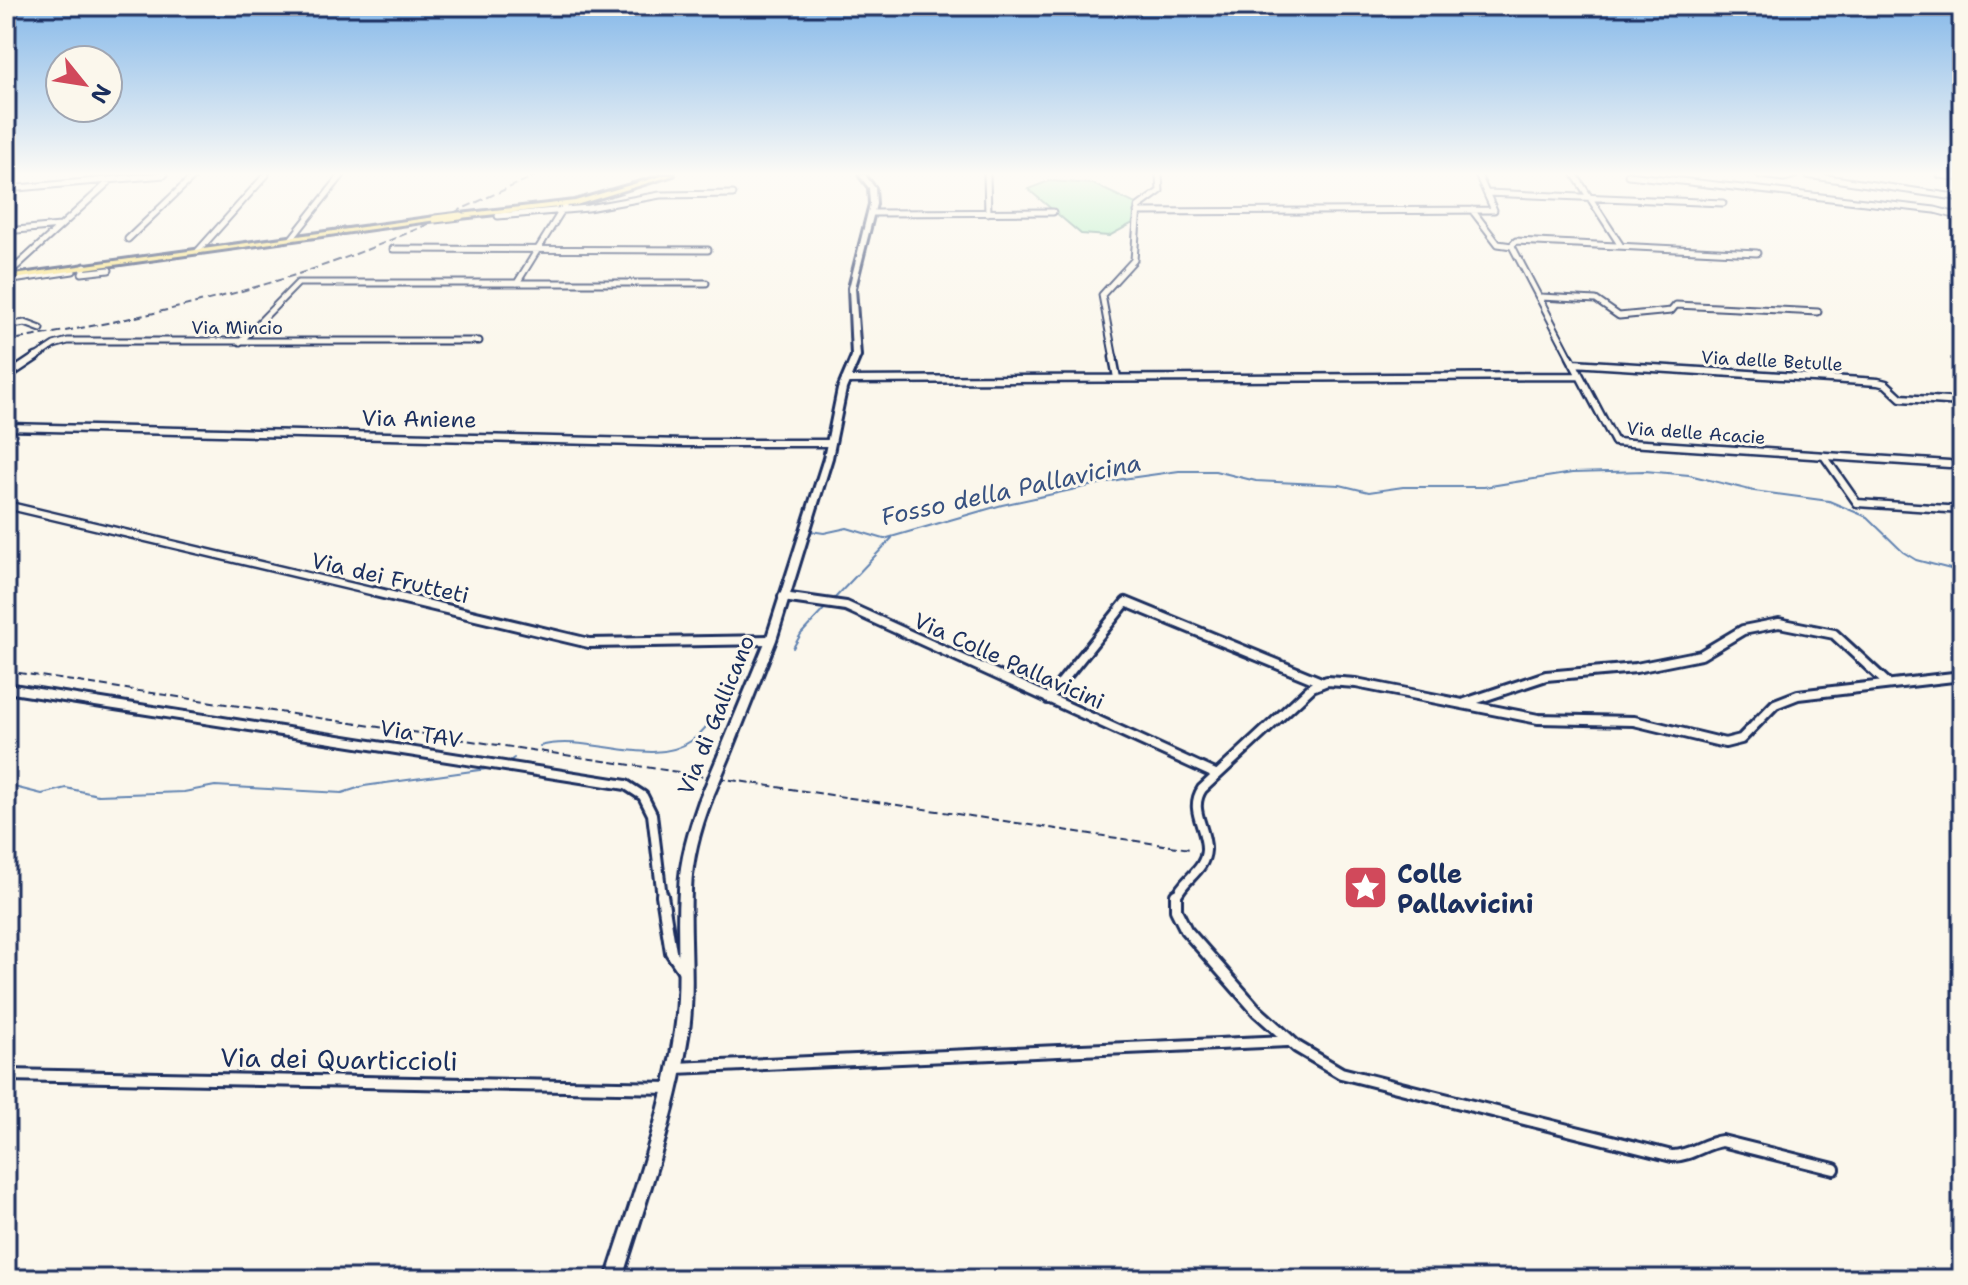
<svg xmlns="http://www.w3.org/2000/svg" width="1968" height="1285" font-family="'Shantell Sans',sans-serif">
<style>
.green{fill:#a4edbb;stroke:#608e8c;stroke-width:2}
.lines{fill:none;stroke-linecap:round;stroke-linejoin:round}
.stream{stroke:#6284b2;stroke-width:2}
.street-far3-casing{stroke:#1b2f5e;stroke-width:9}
.street-far2-casing{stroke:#1b2f5e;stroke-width:11}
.street-far1-casing{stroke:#1b2f5e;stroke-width:14}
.street-casing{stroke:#1b2f5e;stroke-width:16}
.secondary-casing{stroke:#1b2f5e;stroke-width:6}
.primary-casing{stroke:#1b2f5e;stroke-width:6}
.street-far3{stroke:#fbf7ec;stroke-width:5}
.street-far2{stroke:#fbf7ec;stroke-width:6}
.street-far1{stroke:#fbf7ec;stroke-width:8}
.street{stroke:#fbf7ec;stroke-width:10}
.secondary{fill:#fbf7ec;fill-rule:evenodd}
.primary{fill:#f8e281;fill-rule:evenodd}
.rail{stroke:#1b2f5e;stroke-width:2;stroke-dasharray:8 4;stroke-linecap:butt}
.secondary-bridge-casing{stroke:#1b2f5e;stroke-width:17;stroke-linecap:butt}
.primary-bridge-casing{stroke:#1b2f5e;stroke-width:11;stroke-linecap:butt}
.secondary-bridge{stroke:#fbf7ec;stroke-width:11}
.primary-bridge{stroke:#f8e281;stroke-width:7}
.labels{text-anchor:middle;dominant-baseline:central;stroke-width:6;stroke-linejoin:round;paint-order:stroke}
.far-street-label{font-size:18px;fill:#1b2f5e;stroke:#fbf7ec}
.street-label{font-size:22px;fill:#1b2f5e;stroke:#fbf7ec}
.water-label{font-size:24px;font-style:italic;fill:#385281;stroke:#fbf7ec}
.near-poi-label{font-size:26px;font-weight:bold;fill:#1b2f5e;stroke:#fbf7ec;text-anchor:start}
.near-street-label{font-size:26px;fill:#1b2f5e;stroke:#fbf7ec}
</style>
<rect width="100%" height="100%" fill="#fbf7ec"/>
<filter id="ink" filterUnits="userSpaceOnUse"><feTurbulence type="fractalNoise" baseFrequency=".0125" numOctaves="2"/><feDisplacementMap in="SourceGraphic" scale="16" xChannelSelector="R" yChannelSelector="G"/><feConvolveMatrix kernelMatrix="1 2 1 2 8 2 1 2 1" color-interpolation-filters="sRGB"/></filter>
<g filter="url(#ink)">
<path class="green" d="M1049 181 1093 184 1136 204 1135 222 1109 236 1081 234 1028 189Z"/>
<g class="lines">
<path class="stream" d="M810 531 824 533 847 528 884 539 1002 505 1122 479 1179 471H1215L1256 481 1340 485 1369 492 1403 487H1484L1572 473 1645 471 1689 475 1754 491 1829 501 1867 517 1903 552 1916 560 1962 572
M833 600 892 538
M793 648 801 634 827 606
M540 746C589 733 651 769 691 741 714 725 725 694 744 673
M511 760 514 758
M6 785 42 794 66 788 98 795 184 792 215 786 342 793 364 786 494 768"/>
<defs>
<path id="street-far3" d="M987 175 988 213
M1575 175 1621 246
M1628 175 1935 210 1962 217
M1760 175 1784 178 1795 175
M1807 175 1962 198
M1940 175 1962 178
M6 189 164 175
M1487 193 1723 203
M1472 210 1498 244 1512 246
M1137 212 1494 210 1478 175
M872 213 1053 212
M498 216 588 208 660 195 733 194
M6 231 60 226
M292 238 342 175
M128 239 195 175
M1512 245 1516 241 1757 253
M1512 246 1571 359
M393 249 708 250
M198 251 266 175
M85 266 82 273 109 270
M6 276 111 180
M6 281 73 271
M517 283 564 207
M1541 297 1596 300 1619 316 1671 311 1676 305 1818 312
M6 326 25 323 41 329
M240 342 298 283H706
M33 359 54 345 68 341H479
M1114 359 1102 295 1134 260 1138 207 1160 191 1159 175"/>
<path id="street-far2" d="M1113 357 1117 378
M1570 357 1615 442 1949 464
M1573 363 1878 382 1886 384 1901 398 1962 402
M6 377 36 357
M845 380 1580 376
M6 427 684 443H831
M1824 456 1857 503 1962 510
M6 505 383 594"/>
<path id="street-far1" d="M375 592 589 643 771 640
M783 597 846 606 1215 774
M6 688 626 785 643 796 652 814 662 897
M1048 699 1126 602 1321 682
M1465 703 1546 676 1636 668 1701 655 1743 630 1779 623 1834 634 1887 683
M1176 897C1183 879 1205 871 1206 850 1207 828 1188 810 1202 789L1312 687 1327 681 1356 683 1538 719 1634 721 1725 743 1741 739 1775 704 1798 695 1962 676"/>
<path id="street" d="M662 895 671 952 683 970
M1176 895V910L1186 930 1257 1011 1297 1047 1341 1073 1672 1156C1691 1156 1704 1143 1722 1141L1834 1169
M675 1068 1287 1041
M6 1075 671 1088"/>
<path id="secondary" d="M859 175H865L875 188 876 204 855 288 860 356 846 389 832 458 776 640 730 756 728 759 724 760 720 759 718 756 766 640 824 458 838 389 852 356 849 288 870 204 869 188Z
M705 796 709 798 711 801C700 830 692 859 691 890 689 937 695 984 689 1031 676 1116 647 1198 622 1279H606C632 1198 662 1116 675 1031 682 984 676 937 679 890 680 859 689 830 699 801L701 798Z"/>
<path id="primary" d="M665 175H674L576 205 460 218 457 216 460 214 575 201Z
M435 217 438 219 437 220 6 280V276Z"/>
</defs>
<use href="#street-far3" class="street-far3-casing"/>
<use href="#street-far2" class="street-far2-casing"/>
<use href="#street-far1" class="street-far1-casing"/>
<use href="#street" class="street-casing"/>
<use href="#secondary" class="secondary-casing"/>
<use href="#primary" class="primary-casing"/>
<use href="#street-far3" class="street-far3"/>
<use href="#street-far2" class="street-far2"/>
<use href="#street-far1" class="street-far1"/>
<use href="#street" class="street"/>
<use href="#secondary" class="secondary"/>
<use href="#primary" class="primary"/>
<path class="rail" d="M6 341C112 324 217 302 319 267 394 242 465 207 537 175
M6 671 1190 849"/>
<defs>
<path id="secondary-bridge" d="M705 801 724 756"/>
<path id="primary-bridge" d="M435 219 460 216"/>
</defs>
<use href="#secondary-bridge" class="secondary-bridge-casing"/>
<use href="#primary-bridge" class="primary-bridge-casing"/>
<use href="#secondary-bridge" class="secondary-bridge"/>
<use href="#primary-bridge" class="primary-bridge"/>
</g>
</g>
<linearGradient id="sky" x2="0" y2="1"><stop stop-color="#85b8e9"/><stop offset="0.49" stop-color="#fdfbf6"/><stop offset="1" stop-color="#fdfbf6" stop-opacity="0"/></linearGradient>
<rect width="1968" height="355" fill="url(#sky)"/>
<defs>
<symbol id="sight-square" viewBox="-11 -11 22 22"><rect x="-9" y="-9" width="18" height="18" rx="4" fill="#d1495b" stroke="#fbf7ec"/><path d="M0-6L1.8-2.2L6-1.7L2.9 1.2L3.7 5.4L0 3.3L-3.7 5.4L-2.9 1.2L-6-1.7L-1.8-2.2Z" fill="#fff"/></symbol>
</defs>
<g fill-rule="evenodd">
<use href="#sight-square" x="1340" y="862" width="51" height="51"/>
</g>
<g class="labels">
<g class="far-street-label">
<text x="237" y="328">Via Mincio</text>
<text transform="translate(1772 361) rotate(3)">Via delle Betulle</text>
<text transform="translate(1696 433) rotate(4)">Via delle Acacie</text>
</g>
<g class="street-label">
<text transform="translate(419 419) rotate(1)">Via Aniene</text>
<text transform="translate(390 578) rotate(13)">Via dei Frutteti</text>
<text transform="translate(1009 661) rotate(24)">Via Colle Pallavicini</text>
<text transform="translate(716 715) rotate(-68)">Via di Gallicano</text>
<text transform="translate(421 734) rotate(9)">Via TAV</text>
</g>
<g class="water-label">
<text transform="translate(1011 490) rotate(-12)">Fosso della Pallavicina</text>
</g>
<g class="near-poi-label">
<text x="1397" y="873">Colle<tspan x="1397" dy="30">Pallavicini</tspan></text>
</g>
<g class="near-street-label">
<text transform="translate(339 1059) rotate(1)">Via dei Quarticcioli</text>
</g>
</g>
<rect width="1968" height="1285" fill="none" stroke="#fbf7ec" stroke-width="32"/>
<rect x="16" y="16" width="1936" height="1253" fill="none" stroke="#1b2f5e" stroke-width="3" filter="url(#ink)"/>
<g transform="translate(84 84) rotate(120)"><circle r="38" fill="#fbf7ec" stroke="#a1a7b3" stroke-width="2"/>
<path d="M0-6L14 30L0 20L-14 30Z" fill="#d1495b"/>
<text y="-12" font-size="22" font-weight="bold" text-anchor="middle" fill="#1b2f5e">N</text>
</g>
</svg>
